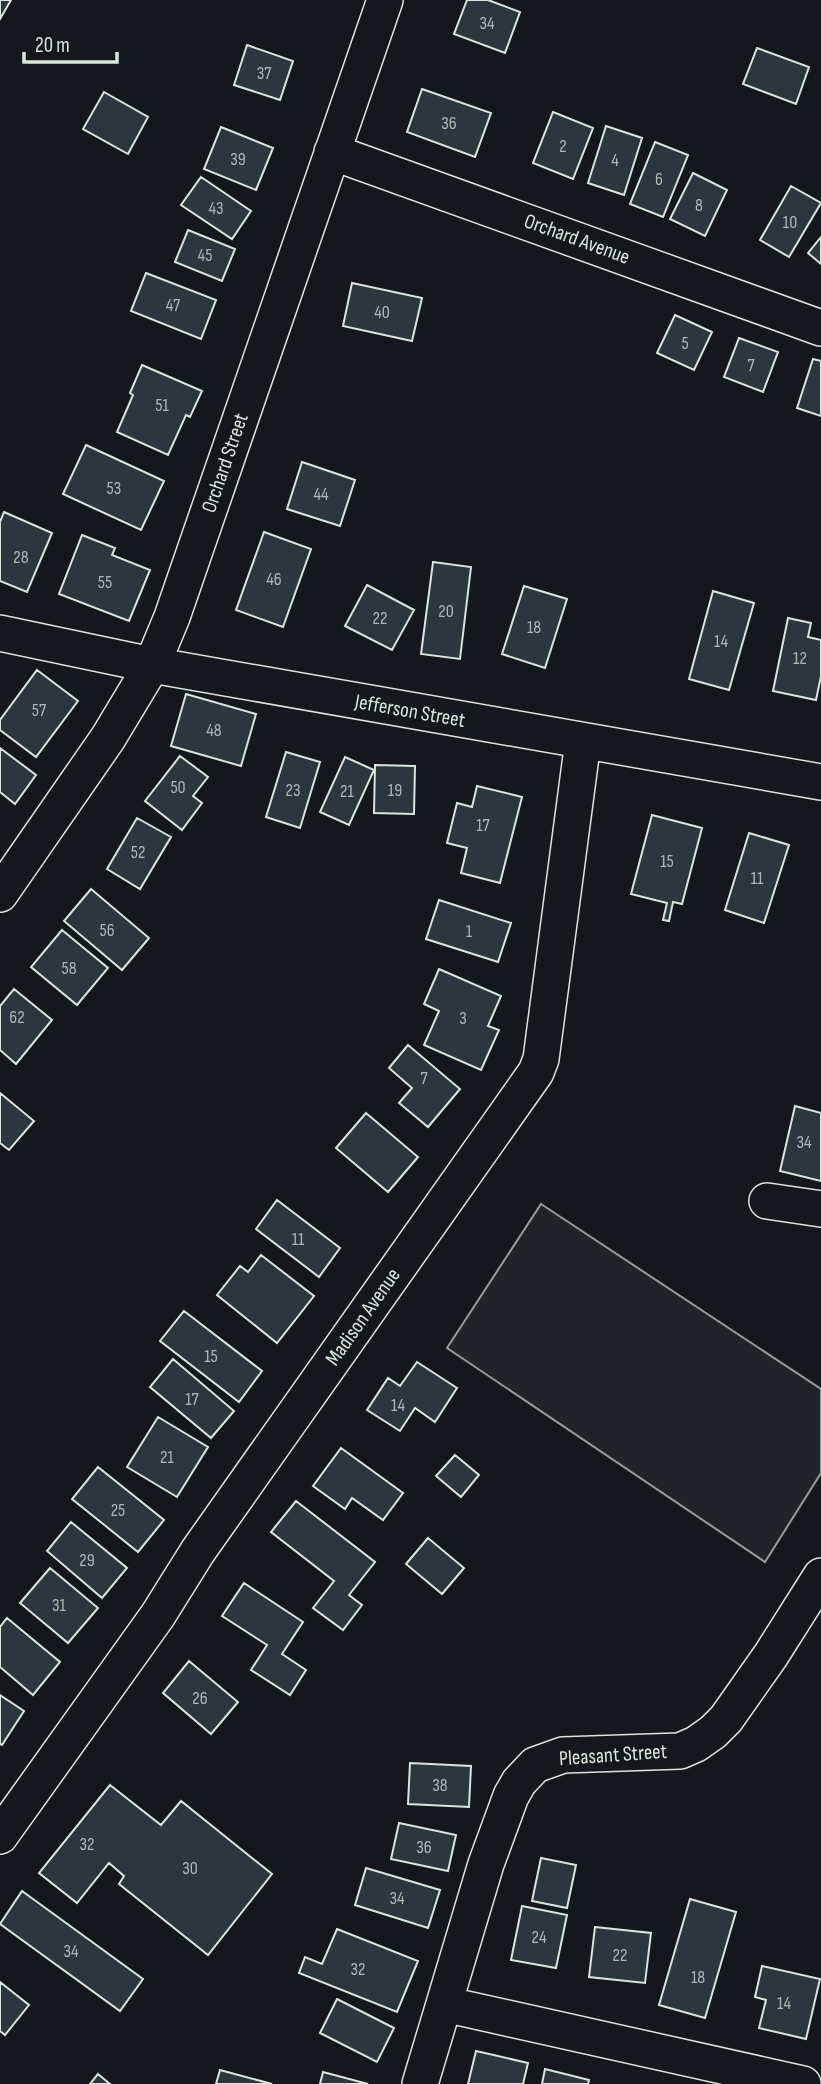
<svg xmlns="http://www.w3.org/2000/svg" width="821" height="2084" font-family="'Sofia Sans Condensed',sans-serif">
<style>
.green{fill:#202428;stroke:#939e99;stroke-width:2}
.building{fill:#2c363c;stroke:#d8e6dc;stroke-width:2}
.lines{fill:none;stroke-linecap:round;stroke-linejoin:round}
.minor-casing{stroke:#d8e6dc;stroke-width:38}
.minor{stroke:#14181c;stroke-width:35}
.labels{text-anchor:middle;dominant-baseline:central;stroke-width:5;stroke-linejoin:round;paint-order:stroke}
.number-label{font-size:18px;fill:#adbab4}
.street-label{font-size:21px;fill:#d8e6dc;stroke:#14181c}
</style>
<rect width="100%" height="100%" fill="#14181c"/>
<path class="green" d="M541 1204 821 1389V1473L765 1562 447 1348Z"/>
<path class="building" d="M0 0H11L0 19Z
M467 0H488L520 12 505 53 454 34Z
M247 45 293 61 280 100 234 85Z
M757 48 809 67 796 104 743 84Z
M422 89 491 113 475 157 407 132Z
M104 92 148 117 128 154 83 129Z
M553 112 593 128 573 179 533 163Z
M606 126 642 138 624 195 588 183Z
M221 127 273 148 256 190 204 169Z
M655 142 688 155 663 217 630 204Z
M693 173 727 190 705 236 670 219Z
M201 177 251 211 232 239 181 205Z
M791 186 821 203 789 257 760 240Z
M188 230 235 249 222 281 175 262Z
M821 237V264L808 253Z
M146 273 216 300 201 339 131 311Z
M352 283 422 298 412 341 343 326Z
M675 315 712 332 694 370 657 353Z
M739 338 778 352 763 392 724 377Z
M813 359 821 361V416L797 408Z
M142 365 202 391 190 417 186 415 168 455 117 432 133 395 130 393Z
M86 445 164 481 141 530 63 494Z
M302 462 355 480 340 526 287 509Z
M4 512 52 533 27 592 0 581V522Z
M264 532 311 549 283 627 236 610Z
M82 535 115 548 112 555 150 570 129 621 59 594Z
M433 562 471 567 460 659 421 654Z
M367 585 414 610 392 650 345 626Z
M524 586 567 599 545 668 502 654Z
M713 591 754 603 729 690 689 679Z
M788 618 811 623 808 637 821 640V676L816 700 773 691Z
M37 670 78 701 36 757 0 730V720Z
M186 694 256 714 241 766 171 746Z
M0 748 36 775 15 804 0 792Z
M286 752 320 762 300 828 266 817Z
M180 756 208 777 193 796 202 803 182 830 145 801Z
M345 757 374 770 349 825 320 812Z
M375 765 415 766 414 814 374 813Z
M477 786 522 797 500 883 461 873 467 848 447 843 457 803 472 807Z
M652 815 702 828 682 904 673 902 669 921 663 920 667 903 631 894Z
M137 818 171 837 140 889 107 869Z
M749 833 789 845 764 923 725 910Z
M91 889 149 938 122 970 64 921Z
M439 900 511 923 498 962 426 939Z
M62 930 108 968 77 1005 31 967Z
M439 969 501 996 488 1026 499 1030 481 1070 424 1045 439 1011 424 1004Z
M14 989 52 1020 16 1064 0 1050V1006Z
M408 1045 460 1089 428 1127 399 1103 412 1088 389 1068Z
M0 1093 34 1121 9 1150 0 1143Z
M795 1106 821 1113V1181L780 1171Z
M366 1113 418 1157 388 1192 336 1148Z
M277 1200 340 1248 319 1277 256 1229Z
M261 1255 314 1296 277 1343 217 1295 240 1266 248 1272Z
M184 1311 262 1371 239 1402 160 1341Z
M173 1359 234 1411 211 1438 150 1387Z
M417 1362 457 1388 435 1422 415 1408 400 1431 367 1410 388 1378 400 1386Z
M158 1417 208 1447 177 1497 127 1467Z
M341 1448 403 1493 383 1520 352 1498 345 1509 313 1486Z
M455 1455 479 1475 461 1497 436 1476Z
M98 1467 164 1520 138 1552 72 1499Z
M296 1501 375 1562 349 1595 362 1605 343 1630 313 1608 334 1581 271 1532Z
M71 1522 127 1568 102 1598 47 1551Z
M428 1538 464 1568 442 1594 406 1564Z
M50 1568 98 1608 68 1643 20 1603Z
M244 1583 303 1622 282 1654 306 1670 290 1695 251 1670 267 1645 222 1616Z
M7 1618 60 1662 33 1695 0 1667V1627Z
M189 1661 238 1702 211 1734 163 1693Z
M0 1695 24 1711 2 1745 0 1744Z
M410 1763 471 1766 469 1807 408 1804Z
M110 1785 161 1825 181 1801 272 1874 208 1955 119 1884 124 1876 109 1863 77 1903 39 1873Z
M399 1823 456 1835 448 1871 391 1859Z
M541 1858 576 1865 567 1908 532 1901Z
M366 1868 440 1890 428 1928 355 1905Z
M22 1891 143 1979 120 2011 0 1924Z
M690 1899 736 1912 705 2018 659 2005Z
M522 1906 567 1915 556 1968 511 1960Z
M595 1927 651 1933 645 1983 589 1977Z
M337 1929 418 1961 397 2012 299 1973 305 1957 322 1964Z
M762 1966 820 1979 806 2039 759 2028 766 2000 755 1997Z
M0 1982 29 2005 5 2035 0 2031Z
M337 1999 394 2028 377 2062 320 2033Z
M476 2051 528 2063 523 2084H468Z
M545 2069 589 2080 588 2084H542Z
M220 2070 272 2084H216Z
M323 2072 368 2084H320Z
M98 2074 110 2084H90Z"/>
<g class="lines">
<defs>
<path id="minor" d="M332 152 821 328
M0 633 152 665 821 782
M0 894 108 738 152 665 172 617 385 0
M767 1201 821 1209
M0 1836 158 1615 198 1551 536 1072 541 1059 583 741
M444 2004 803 2084
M420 2084 486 1864 511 1796 519 1782 535 1765 563 1755 680 1751 696 1744 713 1732 726 1719 771 1655 821 1576"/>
</defs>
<use href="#minor" class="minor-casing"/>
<use href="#minor" class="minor"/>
</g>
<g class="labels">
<g class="number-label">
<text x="487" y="23">34</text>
<text x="264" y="73">37</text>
<text x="449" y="123">36</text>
<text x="563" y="146">2</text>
<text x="238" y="159">39</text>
<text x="615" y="160">4</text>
<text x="659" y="179">6</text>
<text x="699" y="205">8</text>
<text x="216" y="208">43</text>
<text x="790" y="222">10</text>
<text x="205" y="255">45</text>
<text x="173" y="305">47</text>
<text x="382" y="312">40</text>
<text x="685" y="343">5</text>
<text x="751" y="365">7</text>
<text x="162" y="405">51</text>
<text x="114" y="488">53</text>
<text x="321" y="494">44</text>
<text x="21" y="557">28</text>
<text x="274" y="579">46</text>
<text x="105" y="582">55</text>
<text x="446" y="611">20</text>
<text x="380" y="618">22</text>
<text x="534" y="627">18</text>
<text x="721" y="641">14</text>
<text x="800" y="658">12</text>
<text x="39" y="710">57</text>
<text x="214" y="730">48</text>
<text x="178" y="787">50</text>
<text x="293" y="790">23</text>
<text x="395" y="790">19</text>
<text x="347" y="791">21</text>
<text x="483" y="825">17</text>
<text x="138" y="852">52</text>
<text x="667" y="861">15</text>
<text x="757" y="878">11</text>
<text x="107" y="930">56</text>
<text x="469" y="931">1</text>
<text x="69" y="968">58</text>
<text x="17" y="1017">62</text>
<text x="463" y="1018">3</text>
<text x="424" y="1078">7</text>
<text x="804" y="1142">34</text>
<text x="298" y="1239">11</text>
<text x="211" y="1356">15</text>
<text x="192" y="1399">17</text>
<text x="398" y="1405">14</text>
<text x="167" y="1457">21</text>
<text x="118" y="1510">25</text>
<text x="87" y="1560">29</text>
<text x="59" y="1605">31</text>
<text x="200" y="1698">26</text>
<text x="440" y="1785">38</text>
<text x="87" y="1844">32</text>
<text x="424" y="1847">36</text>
<text x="190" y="1868">30</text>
<text x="397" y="1898">34</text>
<text x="539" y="1937">24</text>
<text x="71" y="1951">34</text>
<text x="620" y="1955">22</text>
<text x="358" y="1969">32</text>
<text x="698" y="1977">18</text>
<text x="784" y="2003">14</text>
</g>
<g class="street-label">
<text transform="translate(577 239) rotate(20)">Orchard Avenue</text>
<text transform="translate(225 463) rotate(-71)">Orchard Street</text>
<text transform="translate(410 711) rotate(10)">Jefferson Street</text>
<text transform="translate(363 1317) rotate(-55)">Madison Avenue</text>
<text transform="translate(613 1755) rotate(-4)">Pleasant Street</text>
</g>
</g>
<path d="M24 52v10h93v-10" fill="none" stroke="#d8e6dc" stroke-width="3.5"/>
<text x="35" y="52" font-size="21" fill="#d8e6dc" stroke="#14181c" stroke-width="5" paint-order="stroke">20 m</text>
</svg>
